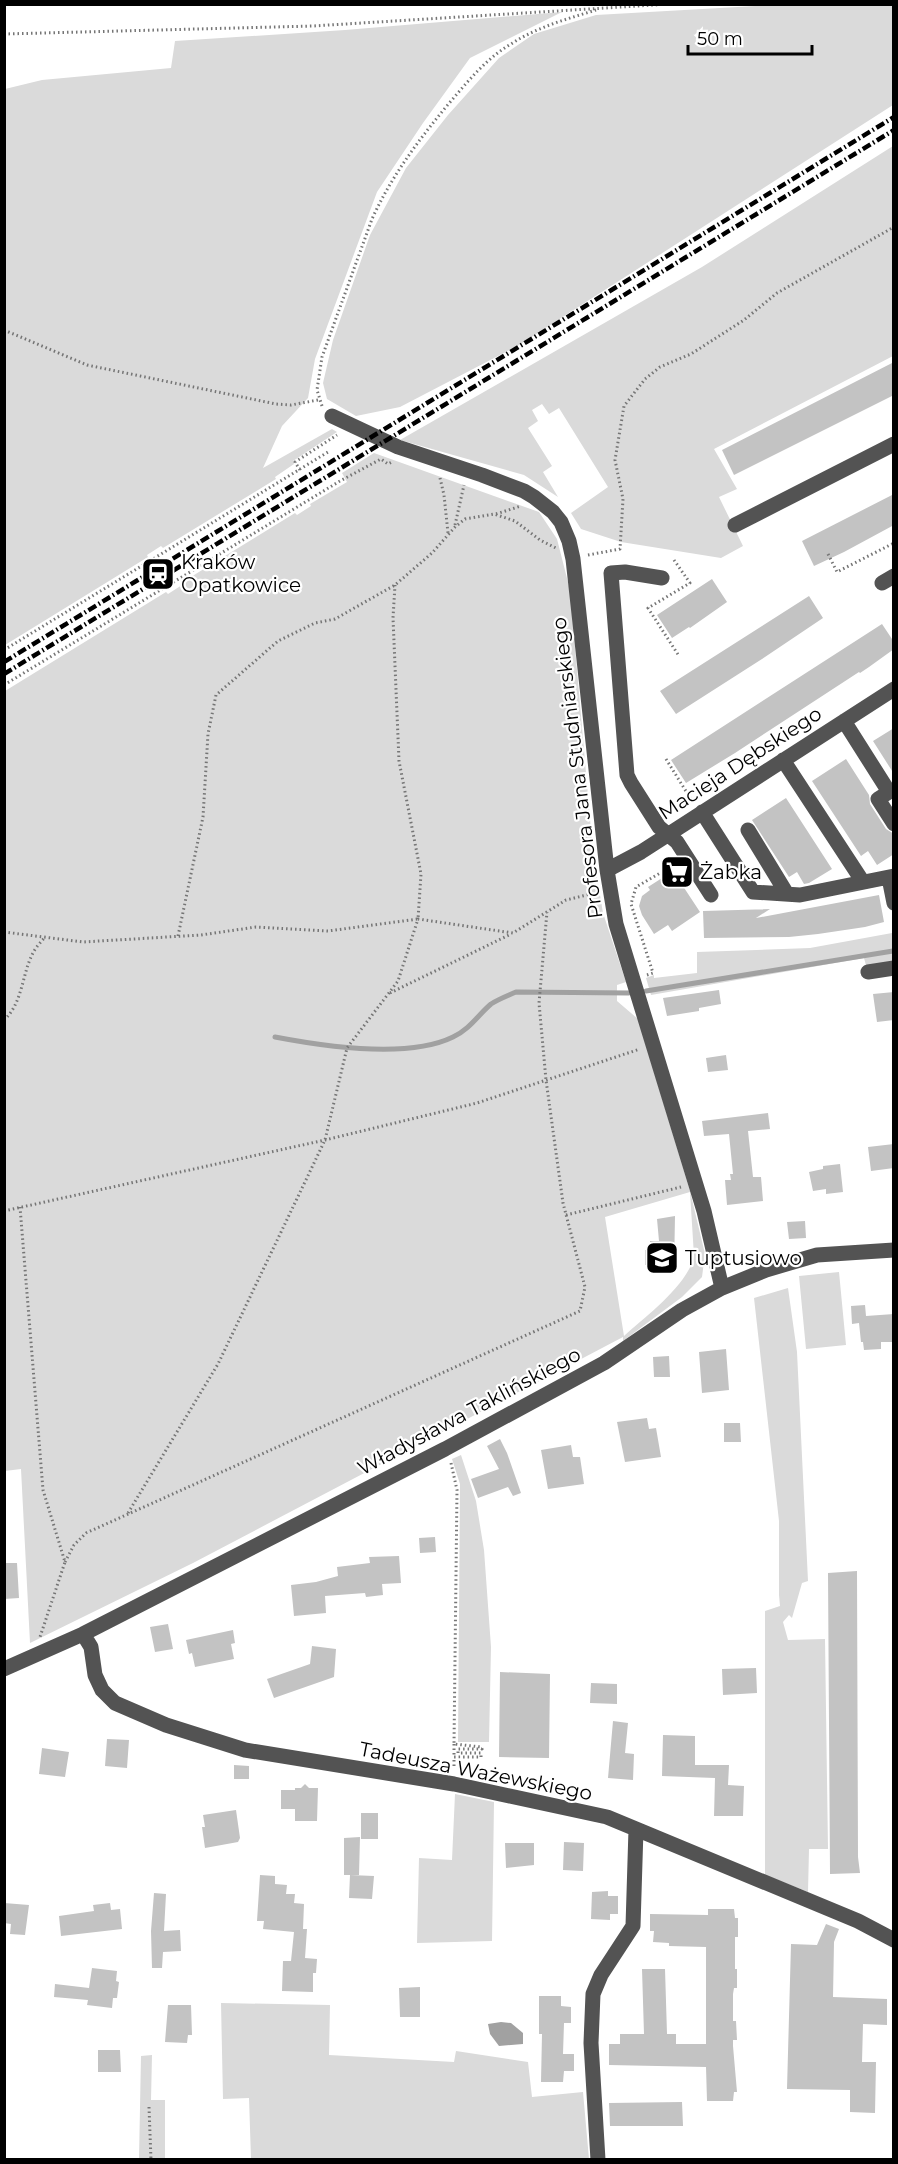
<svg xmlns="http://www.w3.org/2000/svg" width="898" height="2164" font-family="Montserrat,sans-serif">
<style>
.green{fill:#dadada;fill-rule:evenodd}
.water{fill:#a1a1a1}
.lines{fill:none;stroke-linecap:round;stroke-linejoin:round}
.stream{stroke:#a1a1a1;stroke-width:5}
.building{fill:#c3c3c3}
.path{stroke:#757575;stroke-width:3;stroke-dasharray:1.5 3;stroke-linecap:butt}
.minor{stroke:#535353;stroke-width:15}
.rail{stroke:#000;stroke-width:4.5;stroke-dasharray:9 3 1.5 3;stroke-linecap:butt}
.labels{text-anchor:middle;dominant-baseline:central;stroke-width:4.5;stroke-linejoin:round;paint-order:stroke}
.poi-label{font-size:20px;fill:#000;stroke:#fff;text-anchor:start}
.street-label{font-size:20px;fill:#000;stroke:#fff}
</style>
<rect width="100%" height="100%" fill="#fff"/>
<path class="green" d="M774 5H893V105L519 345 400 407 356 416 327 399 323 383 333 340 370 235 406 168 448 115 499 58 534 34 596 15Z
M562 12 470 58 423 123 377 192 315 359 308 398 282 426 263 468 332 429 337 432 293 461 294 464 275 477 276 479 163 548 161 546 147 555 148 557 5 645V89L42 80 171 68 175 41 345 30Z
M893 146V356L714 449 737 489 719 497 743 546 721 558 621 542 581 529 571 513 608 487 559 408 549 414 542 404 532 410 538 421 528 428 552 466 543 472 558 497 524 475 400 440 702 267Z
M374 453 539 512 557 539 570 590 593 853 603 913 626 982 617 985V1001L638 1019 690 1191 705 1254 702 1277 682 1297 623 1341V1337L193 1563 30 1643 21 1469 5 1471V691L166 592 168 594 182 585 181 583 295 513 297 515 311 506 310 504 347 482 342 473ZM690 1192 694 1256C688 1285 646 1316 624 1336L605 1217Z
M892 933 893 964 867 969 864 958 651 995 646 978 654 975V978L697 973V952L810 948Z
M839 1272 846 1345 806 1349 799 1276Z
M788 1288 797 1352 808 1581 802 1583 792 1618 789 1615 783 1622 788 1640 825 1639 828 1849H809L808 1892 765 1875V1611L780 1606 779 1595V1521L754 1298Z
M461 1455 476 1501 484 1550 491 1647 489 1742H458L460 1484 452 1459Z
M455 1794 494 1802 492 1941 417 1943 419 1858 452 1860Z
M221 2003 330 2005 329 2055 454 2062 456 2051 528 2062 532 2097 583 2092 589 2159H251L249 2098 223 2099Z
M152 2055 151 2100H165V2159H139L141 2056Z"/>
<path class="water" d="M501 2022 511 2023 523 2033V2044L499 2046 490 2034 488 2024Z"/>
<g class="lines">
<path class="stream" d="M646 991 893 951
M275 1037C322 1046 408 1059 453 1037 470 1029 478 1015 491 1004 499 999 507 996 516 992L629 993"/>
</g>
<path class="building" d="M894 362V395L734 475 722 450Z
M894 494V525L844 552 814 566 802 541Z
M712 579 727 602 690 628 689 627 672 638 657 615Z
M809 596 823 618 762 659 676 714 660 691Z
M882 624 894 642V649L869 667 860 673 859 672 735 753 686 783 671 760Z
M894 728V774L873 741Z
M846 759 869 795 870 804 886 829 894 834V854L877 865 868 851 861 856 812 781Z
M786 798 832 869 809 883 804 884 797 872 789 877 752 820Z
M673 871 700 912 672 931 668 925 654 934 642 915 639 906 642 896 650 890 648 887Z
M879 895 884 922 865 927 818 934 789 937 704 938 703 911 770 909 756 918Z
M719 990 721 1004 699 1008V1011L667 1016 663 998Z
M894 992V1020L877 1022 873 994Z
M726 1055 728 1070 708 1072 706 1058Z
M768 1113 770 1129 748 1131 753 1177H761L763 1201 727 1205 725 1180H731L730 1174H733L729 1134 704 1136 702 1121Z
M894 1144V1168L871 1171 868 1147Z
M840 1164 843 1192 826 1194V1189L813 1191 809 1172 823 1169V1166Z
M675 1216 674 1270 649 1269V1265H645V1250H650V1241H659L657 1219Z
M805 1221 806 1238 789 1239 787 1222Z
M865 1305 866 1316 894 1314V1342H881V1349L864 1350 863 1342H861L859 1323 852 1324 851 1306Z
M726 1349 729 1390 702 1393 699 1352Z
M669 1356 670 1377H654L653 1357Z
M647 1418 649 1429 656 1428 661 1457 625 1462 617 1422Z
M724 1423H740L741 1442H724Z
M500 1439 507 1453 521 1493 513 1496 508 1487 478 1498 471 1479 499 1469 487 1446Z
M571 1445 573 1457H580L584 1484 548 1489 541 1450Z
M435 1537 436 1552 420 1553 419 1538Z
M399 1556 401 1583 382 1584 383 1595 366 1597 365 1593 325 1596 326 1613 294 1616 291 1585 316 1582 338 1576 337 1567 370 1563 369 1557Z
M4 1563H17L19 1598 4 1599Z
M857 1571 858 1857 860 1873 830 1874 828 1573Z
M168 1624 173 1649 155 1652 150 1627Z
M233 1630 235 1643 231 1644 234 1659 195 1667 192 1653 189 1654 186 1640Z
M312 1646 336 1649 334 1677 274 1698 267 1679 310 1664Z
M756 1668 757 1693 723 1695 722 1669Z
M500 1672 550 1674 549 1758 499 1757Z
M591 1683 617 1684V1704L590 1703Z
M613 1721 628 1723 625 1753 634 1754 633 1780 608 1778Z
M663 1735 695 1736V1765H729L728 1785 744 1786 743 1816H714L715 1778 662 1776Z
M107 1739 129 1740 127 1768 105 1766Z
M42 1748 69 1752 65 1777 39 1774Z
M234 1765 249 1766V1779H234Z
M305 1784 309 1788H318L317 1821H295V1809H281V1790H295V1788H301Z
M236 1810 240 1838 238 1842 205 1848 202 1827H205L203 1815Z
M361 1813H378V1839H361Z
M360 1837 359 1875H344V1838Z
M564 1842 584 1843 583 1871 563 1870Z
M505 1843H534V1865L506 1868Z
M260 1875 275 1876V1884L287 1885 286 1894H295L294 1903 304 1904 303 1929H307L305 1958 317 1959 316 1973H313V1992L282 1991 283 1961H291L294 1932 263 1929 264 1921H257Z
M350 1875 374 1876 372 1899 349 1898Z
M608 1891V1896H618V1914H610V1920L591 1919 592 1892Z
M154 1893 166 1894 164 1931 180 1930 181 1951 163 1952 162 1968H152L151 1931Z
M4 1903 29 1905 25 1935 10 1934 11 1924 4 1923Z
M110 1903 111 1910 120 1909 122 1929 61 1936 59 1916 94 1911 93 1905Z
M708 1909H734L735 1918H738V1937H735V1969H737V1988H734L733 1994V2021H736L737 2040H733V2046L737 2092H734L733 2101H707L706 2067 609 2065V2044H620V2034H644L642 1969H665L667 2034H676V2044H706V1947L669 1946V1943L653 1942 654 1931H650V1914L708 1915Z
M826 1924 839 1929 834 1942 833 1997 887 1999V2025L863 2024 862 2062H876L875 2113 850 2112V2090L787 2089 791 1944 817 1945Z
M92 1968 117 1971 116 1981 119 1982 117 1998H113L112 2008 87 2005 88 2000 54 1997 55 1984 89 1988Z
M420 1987V2017H400L399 1988Z
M539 1996H561V2006L571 2007V2023H564L563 2054H574V2071H564L563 2082H541L542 2034H539Z
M168 2005H191L192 2035H188L187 2043 165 2042Z
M98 2050H120L121 2072H98Z
M682 2102 683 2126H610L609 2103Z"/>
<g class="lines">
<path class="path" d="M4 34 313 26 670 4
M4 330 87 365 276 404 291 405 318 400
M322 406 317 390 322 357 372 219C392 175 420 138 451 101 469 80 487 58 511 44 537 27 567 19 596 10
M300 470 295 462 337 435
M440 478 444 495 448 533
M496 514 521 506
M455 525 464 485
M828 554 837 572 894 543
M588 555 620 549 623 499 615 460 624 406 645 379 660 367 691 354 744 320 777 293 894 227
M674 560 690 583 648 608 679 656
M4 650 328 452
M4 685 340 481 381 459 388 464 392 462
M666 759 692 801
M4 932 83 942 201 935 256 927 328 931 418 919 421 874 399 761 393 618 395 585
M178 936 203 817 208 734 216 695 278 641 315 623 335 619 395 585 432 553 455 527 465 519 494 514 515 521 540 540 556 548
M647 975 653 973 631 904 636 887 674 865
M390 993 511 934
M4 1020C23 1003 22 973 33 953 36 947 41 942 45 937
M20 1207 43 1490 65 1562 40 1637
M4 1211 325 1140 477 1103 640 1049
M566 1215 681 1187
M451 1463 457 1490 454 1744 481 1747 482 1749H458V1753H481V1757H454V1768
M128 1513 218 1364 325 1140 347 1048 398 981 418 919 513 933 566 900 595 893
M65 1562 74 1545 86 1533 580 1311 585 1287 563 1203 546 1080 539 1003 547 912
M454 1744V1757
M149 2107 151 2160"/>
<path class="minor" d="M332 416 398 447 482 475 524 491 534 497 553 512 561 522 569 541 573 559 607 870 616 924 704 1211 722 1288
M735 525 894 444
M662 578 625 572 611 573 627 775 631 783 659 827 677 842 711 895
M882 583 894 576
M844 721 889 792 878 799 894 824
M783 760 863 882
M702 812 753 892 800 895 894 876
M748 830 787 894
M607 870 641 852 894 689
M889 878 894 903
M868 972 894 968
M83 1634 91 1647 95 1675 102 1690 115 1703 166 1725 245 1750 454 1784 607 1817 858 1921 894 1940
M4 1669 83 1634 445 1449 604 1363 682 1310 722 1288 766 1270 817 1255 894 1250
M598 2160 591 2043 593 1994 601 1975 633 1926 636 1829"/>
<path class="rail" d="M4 662 894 117
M4 674 894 130"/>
</g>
<defs>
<symbol id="station-square" viewBox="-11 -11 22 22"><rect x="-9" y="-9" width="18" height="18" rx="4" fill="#000" stroke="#fff"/><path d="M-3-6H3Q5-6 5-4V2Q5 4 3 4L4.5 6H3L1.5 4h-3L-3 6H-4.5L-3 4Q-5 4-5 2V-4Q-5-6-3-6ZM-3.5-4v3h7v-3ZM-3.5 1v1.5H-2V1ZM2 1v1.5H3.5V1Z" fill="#fff"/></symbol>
<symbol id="supermarket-square" viewBox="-11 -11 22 22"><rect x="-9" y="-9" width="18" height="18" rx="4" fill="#000" stroke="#fff"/><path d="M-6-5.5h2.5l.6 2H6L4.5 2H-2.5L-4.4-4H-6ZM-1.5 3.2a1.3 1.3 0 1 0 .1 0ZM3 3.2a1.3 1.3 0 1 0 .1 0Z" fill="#fff"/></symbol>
<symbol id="school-square" viewBox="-11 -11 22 22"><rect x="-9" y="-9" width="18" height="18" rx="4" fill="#000" stroke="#fff"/><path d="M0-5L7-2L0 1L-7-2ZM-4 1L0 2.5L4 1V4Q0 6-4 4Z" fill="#fff"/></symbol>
</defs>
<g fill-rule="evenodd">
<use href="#station-square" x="139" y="555" width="38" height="38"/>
<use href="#supermarket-square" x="658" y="853" width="38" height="38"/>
<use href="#school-square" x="643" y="1239" width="38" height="38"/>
</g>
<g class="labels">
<g class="poi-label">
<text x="181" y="562">Kraków<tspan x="181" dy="23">Opatkowice</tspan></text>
<text x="700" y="872">Żabka</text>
<text x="685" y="1258">Tuptusiowo</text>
</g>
<g class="street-label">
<text transform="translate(740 763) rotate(-33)">Macieja Dębskiego</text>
<text transform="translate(577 768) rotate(-97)">Profesora Jana Studniarskiego</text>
<text transform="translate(469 1411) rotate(-28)">Władysława Taklińskiego</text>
<text transform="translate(476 1771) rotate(11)">Tadeusza Ważewskiego</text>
</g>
</g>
<rect width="898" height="2164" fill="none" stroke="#000000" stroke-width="12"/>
<path d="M688 45v9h124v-9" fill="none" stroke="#000000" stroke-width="3"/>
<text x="697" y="45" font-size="18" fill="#000000" stroke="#ffffff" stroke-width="4.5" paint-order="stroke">50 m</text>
</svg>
